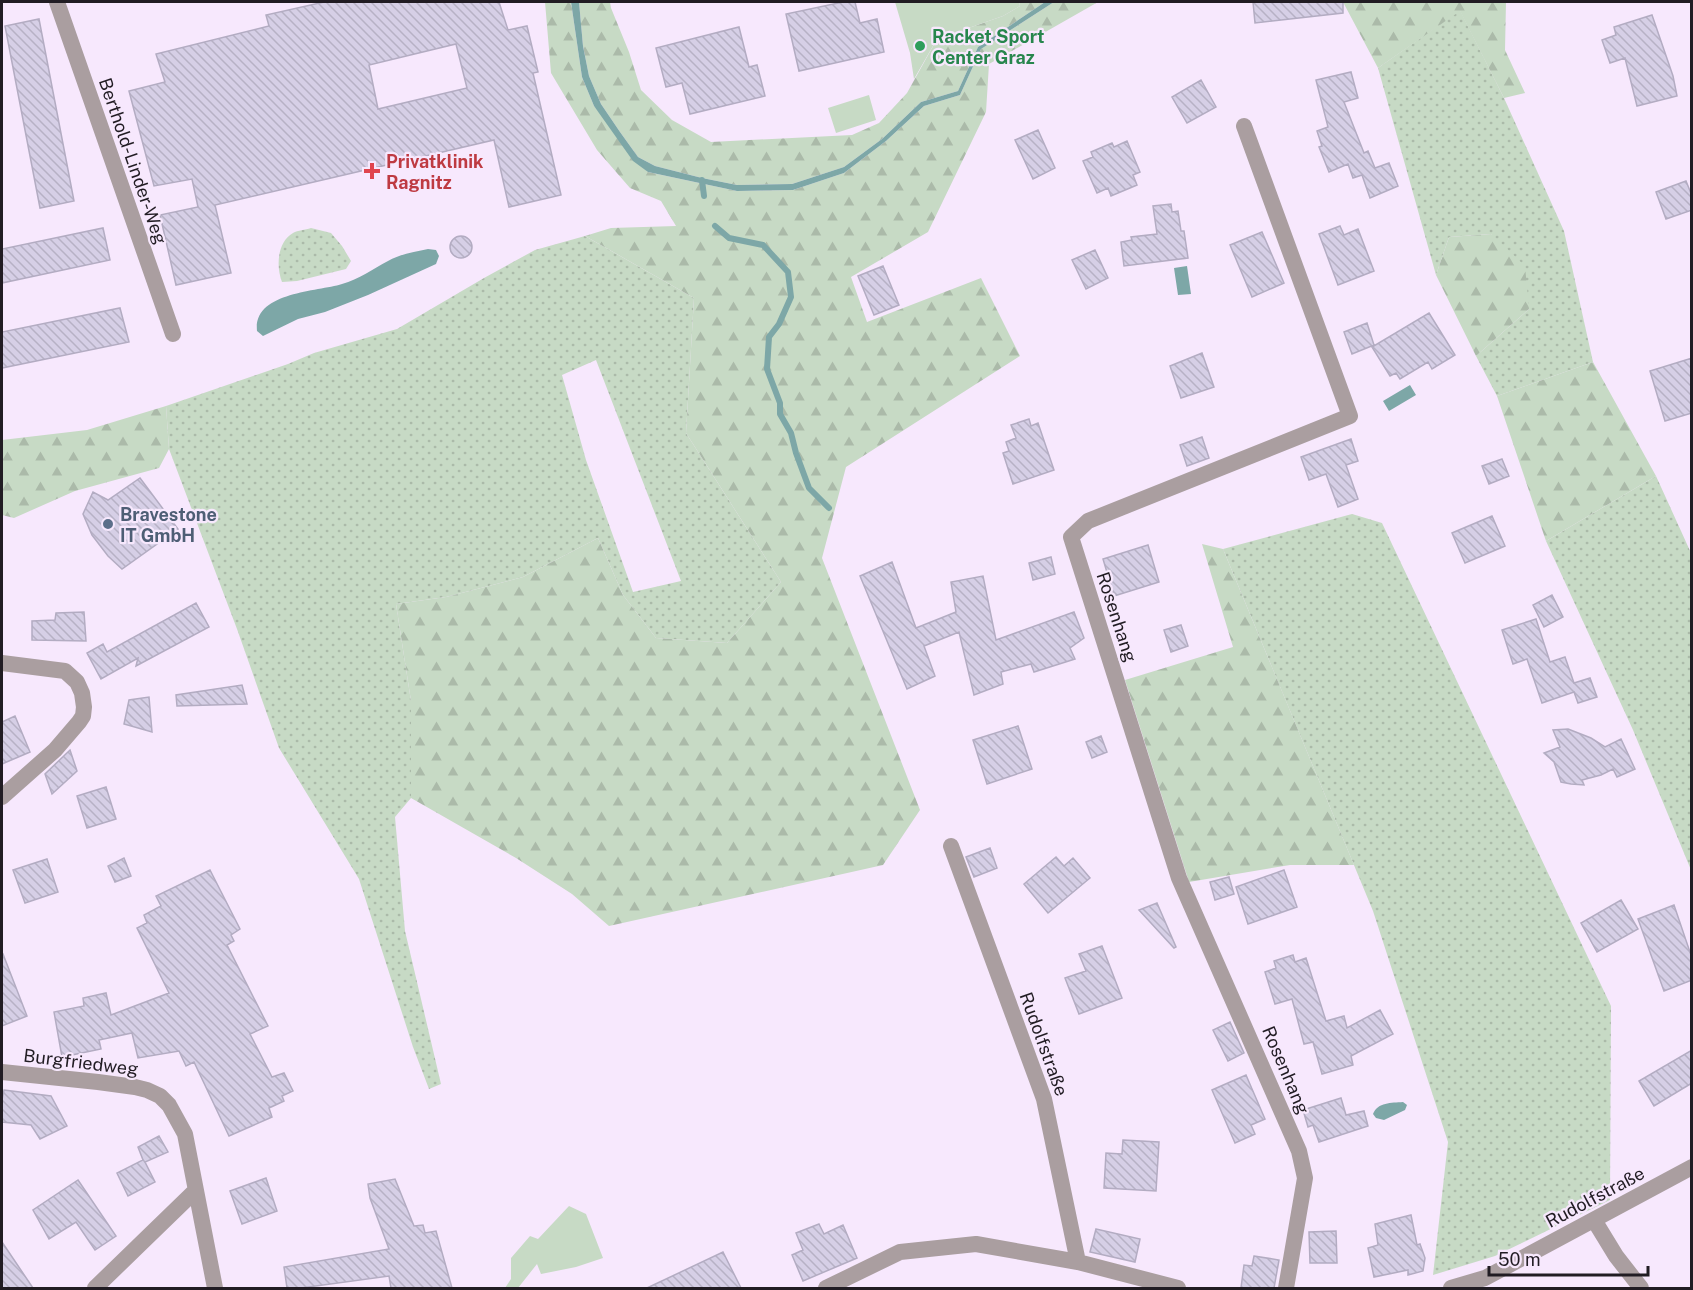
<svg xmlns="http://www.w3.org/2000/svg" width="1693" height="1290" font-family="'Public Sans',sans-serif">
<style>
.grass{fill:url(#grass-dots);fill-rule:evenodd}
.forest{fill:url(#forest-firs)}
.park{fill:#c7dac5}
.water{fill:#7da7a7}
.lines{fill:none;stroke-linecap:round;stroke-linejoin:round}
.stream{stroke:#7da7a7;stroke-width:6}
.building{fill:url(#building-back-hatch);stroke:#b3acc2;stroke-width:1.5;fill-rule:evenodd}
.minor{stroke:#aa9ea0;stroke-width:16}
.leisure-dot{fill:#2e9e5b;stroke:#f7e8fd;stroke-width:2}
.health-dot{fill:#e0444e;stroke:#f7e8fd;stroke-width:2}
.service-dot{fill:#5c6f8a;stroke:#f7e8fd;stroke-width:2}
.labels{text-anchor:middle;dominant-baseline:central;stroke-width:4.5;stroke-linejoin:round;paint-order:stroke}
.leisure-label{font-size:18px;font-weight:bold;fill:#27864d;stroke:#f7e8fd;text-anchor:start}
.street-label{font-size:18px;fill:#211c23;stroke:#f7e8fd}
.health-label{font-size:18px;font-weight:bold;fill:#be3a42;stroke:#f7e8fd;text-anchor:start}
.service-label{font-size:18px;font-weight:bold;fill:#4e5e75;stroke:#f7e8fd;text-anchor:start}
</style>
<defs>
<pattern id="grass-dots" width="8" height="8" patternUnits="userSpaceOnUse" patternTransform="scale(1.5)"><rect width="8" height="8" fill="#c7dac5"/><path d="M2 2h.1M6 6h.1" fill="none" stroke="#abbaa9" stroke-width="1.8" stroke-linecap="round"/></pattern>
<pattern id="forest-firs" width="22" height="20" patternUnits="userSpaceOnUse" patternTransform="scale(1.5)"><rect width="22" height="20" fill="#c7dac5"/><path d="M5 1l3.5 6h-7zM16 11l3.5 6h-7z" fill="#abbaa9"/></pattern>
<pattern id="building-back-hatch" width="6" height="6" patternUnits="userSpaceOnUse" patternTransform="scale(1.5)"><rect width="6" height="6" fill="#d6cfe6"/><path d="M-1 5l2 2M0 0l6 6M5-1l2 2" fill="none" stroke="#b7b1c5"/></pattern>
</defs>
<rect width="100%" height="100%" fill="#f7e8fd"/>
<path class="grass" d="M1460 10 1504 98 1564 231 1593 362 1497 396 1476 356 1529 309 1491 234 1449 237 1436 275 1378 68Z
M311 228 331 233 342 246 351 261 346 269 297 281 282 282C276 267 277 242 293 233 298 230 305 230 311 228Z
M585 236 694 298 686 433 781 582 727 643 656 638 623 595 598 538 523 577 446 597 396 604 411 701V798L395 817 405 931 441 1084 429 1089 413 1047 359 879 279 748 237 629 169 449 166 406 288 364 314 353 397 329 484 278 535 250ZM596 360 681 581 633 592 586 460 562 375Z
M1656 476 1691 553V870L1633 730 1546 541Z
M1352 514 1382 523 1611 1006 1610 1200 1495 1256 1433 1275 1448 1142 1373 911 1223 549Z"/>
<path class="forest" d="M545 2H571L582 77 594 106 648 172 737 191 793 190 844 173 886 141 924 106 960 95 981 49 1054 2H1098L989 64 986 112 928 232 851 277 867 322 981 278 1020 356 846 467 822 558 920 810 883 865 609 926 572 894 516 858 411 798V701L396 604 446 597 523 577 598 538 623 595 656 638 727 643 781 582 686 433 694 298 585 236 611 228 676 226 661 201 630 188 597 150 551 73Z
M579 2H610L611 8 629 52 641 90 672 120 711 142 852 135 879 123 907 93 937 39 1003 16 1020 6 1019 2H1045L978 47 958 91 921 102 882 139 844 167 792 184 737 185 702 178 655 166 638 157 620 132 601 104 589 76 583 46Z
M1343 2H1506L1505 50 1525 93 1504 98 1460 11 1378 68Z
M1491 234 1525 266 1529 309 1476 356 1436 275 1449 237Z
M1593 362 1656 476 1546 541 1497 396Z
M166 406 169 449 159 468 75 491 14 518 2 515V440L87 430Z
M1202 544 1223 549 1354 865H1290L1189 882 1125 680 1233 647Z"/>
<path class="park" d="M895 2H1019L1020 6 1003 16 937 39 914 79 910 53Z
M869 95 876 120 836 133 828 108Z
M569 1206 586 1214 603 1258 576 1267 541 1274 537 1264 518 1288H505L511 1279V1258L530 1236 538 1239Z"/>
<path class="water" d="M571 2H579L583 46 589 76 601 104 620 132 638 157 655 166 702 178 737 185 792 184 844 167 882 139 921 102 958 91 978 47 1045 2H1054L981 49 960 95 924 106 886 141 844 173 793 190 737 191 648 172 633 161 594 106 582 77Z
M428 249 436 250 439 256 436 264 368 295 325 312 298 319 263 336 257 331C253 292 316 292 342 284 359 279 373 269 388 261 400 254 415 252 428 249Z
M1187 266 1191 294 1178 295 1174 268Z
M1410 385 1416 395 1389 411 1383 401Z
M1403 1102 1407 1105 1405 1110 1384 1120 1376 1118 1373 1114C1378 1102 1391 1103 1403 1102Z"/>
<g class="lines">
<path class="stream" d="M702 180 704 196
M715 226 729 238 763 245 788 272 791 297 779 324 769 337 767 369 780 403V414L791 433 796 453 809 488 829 508"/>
</g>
<path class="building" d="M324 2H499L508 30 527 26 538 72 533 73 561 195 509 207 494 140 215 205 231 273 176 285 160 215 198 207 192 179 154 186 129 91 165 82 156 54 269 26 266 15ZM456 44 467 88 378 109 369 65Z
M843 2H855L860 23 877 19 884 52 799 71 786 14Z
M1253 2H1343V13L1255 23Z
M1652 15 1673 76 1677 96 1637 106 1625 58 1610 63 1602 40 1616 35 1614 27Z
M39 19 74 201 40 208 5 26Z
M739 27 749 67 757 65 765 96 690 114 682 83 666 87 656 48Z
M1351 72 1358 98 1344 102 1364 153 1368 151 1375 168 1389 163 1398 186 1370 198 1362 175 1353 178 1348 164 1329 172 1319 147 1322 146 1317 131 1328 127 1316 80Z
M1201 80 1216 107 1187 123 1172 97Z
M1038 130 1055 168 1033 179 1015 140Z
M1127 141 1140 172 1133 175 1137 185 1111 196 1108 188 1097 193 1083 161 1093 157 1091 152 1112 143 1114 147Z
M1686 181 1692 196V210L1666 219 1656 192Z
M1171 204 1172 212 1178 211 1181 231H1184L1188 258 1124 266 1121 242 1132 240 1131 237 1157 234 1153 206Z
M1340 226 1344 235 1358 229 1374 271 1338 285 1319 234Z
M103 228 110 260 2 283V249Z
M1262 232 1284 283 1252 297 1230 245Z
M450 247a11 11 0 1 1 22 0a11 11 0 1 1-22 0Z
M1095 250 1108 278 1086 289 1072 260Z
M883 266 899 305 874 315 858 276Z
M120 308 129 342 2 368V332Z
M1429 313 1455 355 1432 369 1428 362 1400 379 1396 373 1390 376 1372 347Z
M1367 323 1374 345 1352 354 1344 332Z
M1202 353 1214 387 1181 398 1170 366Z
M1692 358V413L1665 421 1650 371Z
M1029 419 1031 426 1038 423 1054 470 1013 484 1003 453 1009 451 1006 442 1016 438 1011 425Z
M1202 437 1209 458 1187 466 1180 445Z
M1351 439 1358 461 1346 465 1358 499 1338 507 1326 474 1309 480 1301 457Z
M1502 459 1509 476 1489 484 1482 466Z
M140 478 178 529 122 569 108 556 92 535 83 514 93 492 108 500Z
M1492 516 1505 546 1465 563 1452 533Z
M1148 545 1159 582 1114 596 1103 559Z
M1051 557 1055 574 1033 580 1029 563Z
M892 562 916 628 956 612 951 582 983 576 996 640 1074 612 1084 638 1070 648 1075 659 1034 672 1031 664 1001 672 1003 684 974 695 959 632 924 646 935 676 907 689 860 576Z
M1552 595 1563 617 1544 627 1533 605Z
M196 603 209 627 136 666 138 658 101 679 87 653 103 644 107 652Z
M84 612 86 641 32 640V621L55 620 56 613Z
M1536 619 1550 662 1565 657 1574 683 1590 678 1597 697 1578 703 1574 692 1542 703 1527 659 1513 664 1502 630Z
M1181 625 1188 646 1171 652 1164 630Z
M242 685 247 704 177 706 176 695Z
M149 697 152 732 124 724 129 700Z
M15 716 30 752 2 764V722Z
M1018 726 1032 769 987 784 973 740Z
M1568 729 1591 738 1605 747 1621 739 1635 769 1617 777 1613 769 1601 775 1582 780 1584 785 1571 784 1561 782 1554 762 1544 753 1560 747 1553 730Z
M1101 736 1107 752 1092 758 1086 742Z
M70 750 77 771 52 794 45 774Z
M106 787 116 819 87 828 77 796Z
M990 848 997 868 974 877 966 857Z
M1056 857 1064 866 1073 858 1090 878 1048 913 1024 884Z
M124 858 131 876 115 882 108 866Z
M47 859 58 892 25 903 13 870Z
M210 870 240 929 231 935 234 941 227 945 268 1026 250 1034 272 1077 284 1073 293 1091 282 1096 284 1101 269 1108 272 1117 229 1136 194 1062 186 1066 179 1051 138 1058 132 1033 99 1040 101 1049 62 1057 54 1012 84 1006 83 998 106 993 111 1015 169 993 137 928 147 923 144 915 161 906 156 896Z
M1284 870 1297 907 1248 924 1236 887Z
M1229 877 1234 894 1215 900 1210 882Z
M1621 900 1638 929 1597 952 1581 923Z
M1157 903 1176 947 1174 948 1139 910Z
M1674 905 1692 958V980L1664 991 1638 919Z
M1102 946 1122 998 1079 1014 1065 978 1086 971 1079 954Z
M3 954 27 1016 2 1026V955Z
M1293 955 1295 962 1306 958 1326 1021 1344 1016 1347 1028 1380 1010 1393 1034 1351 1056 1353 1065 1322 1074 1313 1042 1304 1044 1292 999 1275 1004 1265 972 1276 968 1274 961Z
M1230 1022 1244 1053 1228 1061 1213 1030Z
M1692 1050V1083L1654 1106 1639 1081Z
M1246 1075 1265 1119 1251 1125 1255 1134 1235 1143 1212 1090Z
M4 1090 51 1096 67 1126 40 1139 31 1125 2 1122V1099Z
M1341 1098 1346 1115 1364 1111 1368 1126 1319 1142 1313 1125 1308 1127 1303 1110Z
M159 1136 168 1152 145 1162 155 1182 128 1196 117 1173 143 1160 138 1147Z
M1123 1140 1159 1142 1156 1191 1104 1188 1106 1153 1122 1154Z
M266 1178 277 1211 242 1224 230 1191Z
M395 1179 414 1226 423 1225 425 1233 436 1231 452 1288H391L389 1276 301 1288H287L284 1267 389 1249 370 1198 368 1184Z
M78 1180 116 1236 95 1250 76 1222 49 1239 33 1210Z
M1411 1215 1417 1245 1420 1244 1425 1258 1423 1271 1408 1275V1270L1374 1277 1368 1248 1378 1245 1375 1224Z
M819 1224 824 1234 843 1225 857 1258 803 1281 792 1255 803 1250 796 1233Z
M1096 1229 1140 1239 1135 1262 1090 1252Z
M1336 1231 1337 1263H1310L1309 1232Z
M2 1242 33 1288H2Z
M723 1252 741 1288H647Z
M1254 1256 1279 1260 1274 1288H1241L1244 1265 1252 1266Z"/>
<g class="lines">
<path class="minor" d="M57 2 173 334
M1244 126 1350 416 1088 521 1071 537 1179 878 1299 1151 1305 1178 1286 1288
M2 663 65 671 77 682 82 693 84 707 83 716 79 722 55 750 2 797
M951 846 1044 1099 1078 1262
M2 1072 98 1082 135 1087 147 1090 160 1096 169 1105 185 1134 215 1288
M1594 1220 1616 1256 1641 1288
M95 1288 196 1190
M826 1288 900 1252 976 1244 1078 1262 1178 1288
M1451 1288 1485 1278 1692 1167"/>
</g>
<circle class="leisure-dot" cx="920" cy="46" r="6"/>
<path class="health-dot" d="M369 162h6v6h6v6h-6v6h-6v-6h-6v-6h6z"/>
<circle class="service-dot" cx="108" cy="524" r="6"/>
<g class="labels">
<g class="leisure-label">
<text x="932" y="36">Racket Sport<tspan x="932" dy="21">Center Graz</tspan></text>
</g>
<g class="street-label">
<text transform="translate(133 161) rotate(71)">Berthold-Linder-Weg</text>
<text transform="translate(1117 617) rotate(72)">Rosenhang</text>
<text transform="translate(1044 1044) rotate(70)">Rudolfstraße</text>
<text transform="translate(81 1062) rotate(7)">Burgfriedweg</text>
<text transform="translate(1286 1070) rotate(67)">Rosenhang</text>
<text transform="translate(1595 1197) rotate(-28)">Rudolfstraße</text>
</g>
<g class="health-label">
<text x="386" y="161">Privatklinik<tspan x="386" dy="21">Ragnitz</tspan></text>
</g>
<g class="service-label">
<text x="120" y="514">Bravestone<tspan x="120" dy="21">IT GmbH</tspan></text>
</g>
</g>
<rect width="1693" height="1290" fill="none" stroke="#211c23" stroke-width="6"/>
<path d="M1489 1266v9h159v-9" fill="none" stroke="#211c23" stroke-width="3"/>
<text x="1498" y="1266" font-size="18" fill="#211c23" stroke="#f7e8fd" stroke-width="4.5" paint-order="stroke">50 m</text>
</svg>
